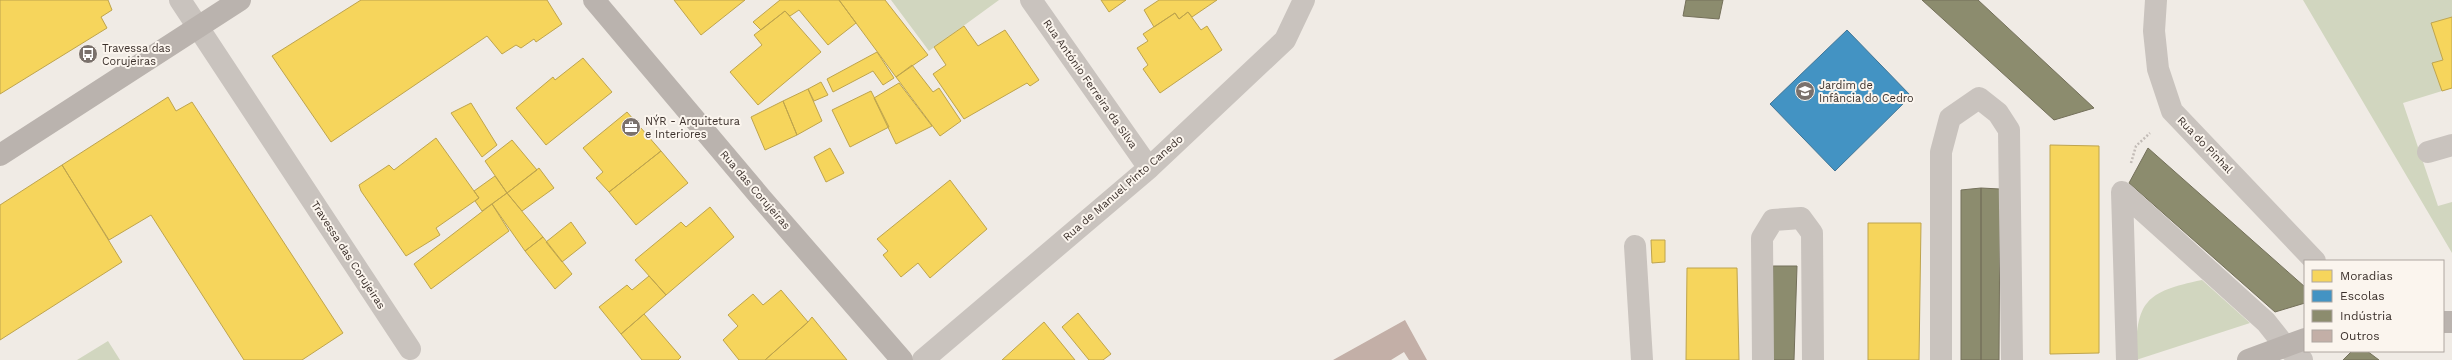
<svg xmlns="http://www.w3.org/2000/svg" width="2452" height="360" font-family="'Work Sans',sans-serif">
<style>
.green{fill:#d1d6bf}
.homes{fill:#f6d55c;stroke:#bea44d}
.schools{fill:#4393c3;stroke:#417595}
.industry{fill:#8c8c6e;stroke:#74705a}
.building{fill:#c3afa7}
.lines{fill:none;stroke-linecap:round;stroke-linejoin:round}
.path{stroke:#c2bbb6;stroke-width:2.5;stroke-dasharray:2 2;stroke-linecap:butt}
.street{stroke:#c9c3be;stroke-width:22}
.secondary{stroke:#bab3ae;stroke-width:22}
.labels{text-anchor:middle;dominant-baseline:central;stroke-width:4;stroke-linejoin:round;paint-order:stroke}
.poi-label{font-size:11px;fill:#3b302b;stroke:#fbf5ee;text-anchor:start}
.street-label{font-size:11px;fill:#3b302b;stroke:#fbf5ee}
</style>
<rect width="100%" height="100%" fill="#f0ebe5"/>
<path class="green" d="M891 0H999L929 51Z
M2303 0H2452V17L2432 23 2443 60 2432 63 2442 91 2403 103 2438 206 2452 202V253Z
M2202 280 2250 323 2136 360C2136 301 2145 292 2202 280Z
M108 341 120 360H77Z"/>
<path class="homes" d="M0 0H108L112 10 101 17 107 28 0 94Z
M361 0H547L562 24 536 42 534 39 521 48 516 45 502 54 487 36 331 142 272 56Z
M674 0H745L701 35Z
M780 0H839L856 23 828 45 799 10 790 16 785 11 761 30 753 22Z
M839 0H885L928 55 896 77Z
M1101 0H1126L1109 12Z
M1159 0H1217L1192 17 1188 12 1179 19 1175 13 1154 27 1144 10Z
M785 11 821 52 758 105 730 72 762 45 754 35Z
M1188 12 1201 30 1207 26 1222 50 1160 93 1143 69 1148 65 1137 48 1148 41 1143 34 1175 13 1179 19Z
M2452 17V88L2442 91 2432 63 2443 60 2431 23Z
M964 26 978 46 1005 30 1039 80 1030 86 1027 83 964 119 933 74 946 65 934 47Z
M877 52 894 78 883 85 873 71 833 92 827 79Z
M583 58 612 92 546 145 516 108 553 77 555 80Z
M912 65 933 92 939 88 961 121 940 136 896 77Z
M821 82 828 95 814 101 808 89Z
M899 83 932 126 896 144 874 98Z
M808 89 822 121 797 135 783 101Z
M871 91 889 127 850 147 832 110Z
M168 97 176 111 192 102 343 333 302 360H244L151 215 109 240 62 165Z
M783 101 797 135 765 150 751 117Z
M471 103 497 145 482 157 451 113Z
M627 112 661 151 609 192 596 178 603 172 583 148Z
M436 138 479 198 436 228 440 235 406 256 361 191 359 185 389 165 394 170Z
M512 140 537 170 507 193 485 161Z
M2050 145 2099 146V353L2050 354Z
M830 148 844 173 826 182 814 157Z
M661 151 688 183 636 225 609 192Z
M62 165 122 262 0 340V205Z
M539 168 554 188 522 211 507 193Z
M495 176 507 193 482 211 475 201 479 198 474 191Z
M950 180 987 229 930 278 918 263 901 277 883 255 888 251 877 239Z
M507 193 543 237 525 251 492 204Z
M492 204 509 231 431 289 414 264Z
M710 207 734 237 666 295 635 260 681 222 686 227Z
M571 222 586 243 562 262 546 242Z
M1868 223H1921L1919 360H1868Z
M543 237 572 274 555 289 525 251Z
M1651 240H1665V262L1652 263Z
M1687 268H1737L1739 360H1686Z
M649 276 666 295 621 334 599 307 627 285 632 290Z
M781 290 808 322 765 360H739L723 340 738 326 728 315 753 294 763 305Z
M1078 313 1111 354 1103 360H1089L1062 327Z
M644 314 681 357 678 360H642L621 334Z
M812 317 847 360H765L808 322Z
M1044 322 1075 360H1002Z"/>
<path class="schools" d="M1847 30 1911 96 1835 171 1770 104Z"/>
<path class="industry" d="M1686 0H1723L1719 19 1683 16Z
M1922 0H1978L2094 108 2054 120Z
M2148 148 2305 287V303L2275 312 2129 183Z
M1981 188 2000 189 1999 360H1981Z
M1981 188V360H1961V190Z
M1773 266H1797L1794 360H1772Z
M2352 351H2367L2379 360H2343Z"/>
<path class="building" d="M1405 320 1427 360H1409L1404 352 1391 360H1333Z"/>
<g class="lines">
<path class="path" d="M2131 163 2136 146 2150 133"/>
<path class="street" d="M180 0 410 349
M1031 0 1149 168
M2156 0 2154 31 2158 69 2172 111 2315 261
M2428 152 2452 145
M2122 192 2266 322 2285 346 2302 360
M2122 192 2127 360
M1635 246 1642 360
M923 360 1149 168 1285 40 1304 0
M1763 360 1762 238 1773 220 1801 218 1812 233 1813 360
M1941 360V152L1950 118 1979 98 1998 113 2009 130 2012 360"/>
<path class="secondary" d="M594 0 762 199 902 360
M0 155 240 0
M2443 322H2452
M2248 360 2305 339"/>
</g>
<defs>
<symbol id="bus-disc" viewBox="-11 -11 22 22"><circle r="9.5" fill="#7a716c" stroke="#fbf5ee"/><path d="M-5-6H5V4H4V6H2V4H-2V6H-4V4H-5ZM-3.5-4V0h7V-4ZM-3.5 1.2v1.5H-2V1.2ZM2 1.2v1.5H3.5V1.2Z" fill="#fff"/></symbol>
<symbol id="school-disc" viewBox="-11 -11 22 22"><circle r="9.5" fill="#7a716c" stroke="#fbf5ee"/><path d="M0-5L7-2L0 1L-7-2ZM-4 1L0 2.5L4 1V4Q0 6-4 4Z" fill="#fff"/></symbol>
<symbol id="office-disc" viewBox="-11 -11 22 22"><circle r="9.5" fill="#7a716c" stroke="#fbf5ee"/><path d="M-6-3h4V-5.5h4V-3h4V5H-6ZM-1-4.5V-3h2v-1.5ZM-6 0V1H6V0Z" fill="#fff"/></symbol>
</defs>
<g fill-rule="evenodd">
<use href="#bus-disc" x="77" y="43" width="22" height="22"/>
<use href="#school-disc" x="1794" y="80" width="22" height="22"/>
<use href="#office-disc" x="620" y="116" width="22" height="22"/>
</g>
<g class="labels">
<g class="poi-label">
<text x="102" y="48">Travessa das<tspan x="102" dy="13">Corujeiras</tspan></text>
<text x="1819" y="85">Jardim de<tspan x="1819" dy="13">Infância do Cedro</tspan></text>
<text x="645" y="121">NÝR - Arquitetura<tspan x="645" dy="13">e Interiores</tspan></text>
</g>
<g class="street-label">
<text transform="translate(1090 84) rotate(55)">Rua António Ferreira da Silva</text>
<text transform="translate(2205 145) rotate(46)">Rua do Pinhal</text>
<text transform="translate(1123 188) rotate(-41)">Rua de Manuel Pinto Canedo</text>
<text transform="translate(755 190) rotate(49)">Rua das Corujeiras</text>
<text transform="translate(348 255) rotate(57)">Travessa das Corujeiras</text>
</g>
</g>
<rect x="2304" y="260" width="140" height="92" fill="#fbf5ee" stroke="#aea6a0"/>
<rect x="2312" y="270" width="20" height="12" fill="#f6d55c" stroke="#aea6a0"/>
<text x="2340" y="280" font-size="12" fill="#3b302b">Moradias</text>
<rect x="2312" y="290" width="20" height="12" fill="#4393c3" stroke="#aea6a0"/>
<text x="2340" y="300" font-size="12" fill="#3b302b">Escolas</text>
<rect x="2312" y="310" width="20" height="12" fill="#8c8c6e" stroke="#aea6a0"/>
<text x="2340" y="320" font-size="12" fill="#3b302b">Indústria</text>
<rect x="2312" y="330" width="20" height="12" fill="#c3afa7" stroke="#aea6a0"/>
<text x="2340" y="340" font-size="12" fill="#3b302b">Outros</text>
</svg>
